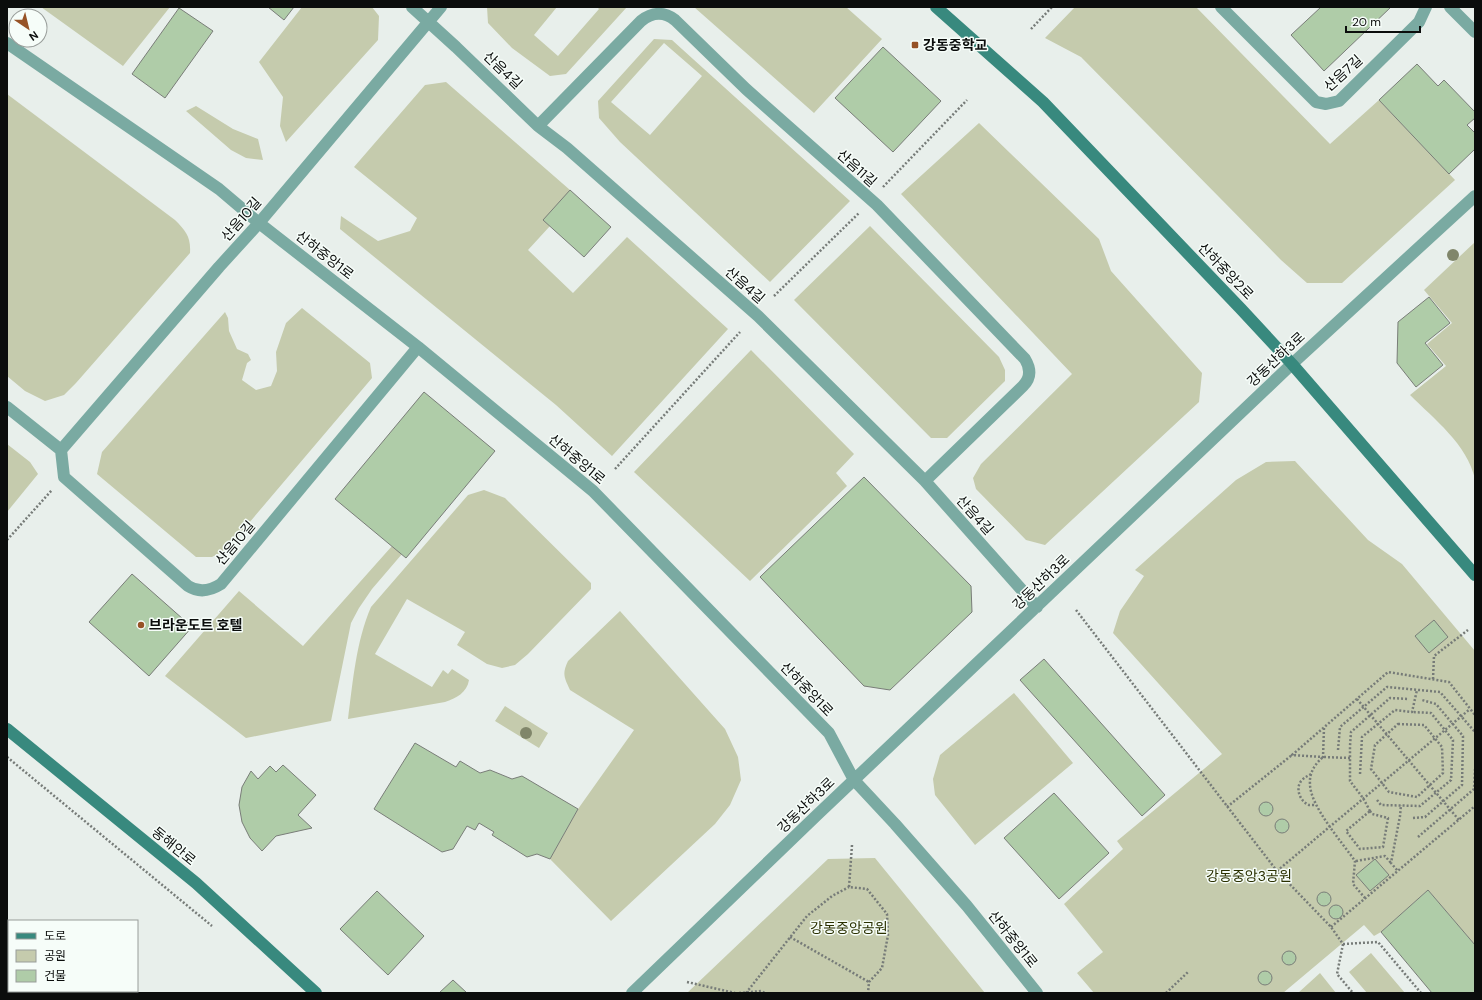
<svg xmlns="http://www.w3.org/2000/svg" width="1482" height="1000" font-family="'DM Sans','Noto Sans KR',sans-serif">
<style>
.green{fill:#c5cbad;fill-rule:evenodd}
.building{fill:#afcca8;stroke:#797d78}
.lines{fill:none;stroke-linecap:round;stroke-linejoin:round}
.path{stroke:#767b78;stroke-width:2.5;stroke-dasharray:2 2;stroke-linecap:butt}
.street{stroke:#7aaaa2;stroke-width:12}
.secondary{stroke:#38897e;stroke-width:12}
.tree{fill:#80866a}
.poi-dot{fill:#975327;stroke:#f6fdf9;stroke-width:1.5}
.labels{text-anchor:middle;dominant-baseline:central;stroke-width:3;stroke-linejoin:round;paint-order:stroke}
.poi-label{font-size:14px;font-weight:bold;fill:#0b0d0c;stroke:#f6fdf9;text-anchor:start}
.street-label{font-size:14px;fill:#0b0d0c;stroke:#f6fdf9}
.park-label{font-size:14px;fill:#2a3000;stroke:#f6fdf9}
</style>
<rect width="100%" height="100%" fill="#e8efeb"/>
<path class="green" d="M41 7H170L123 66Z
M302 7H372L379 16 378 40 286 142 280 126 283 97 259 62Z
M487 7H557L534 35 558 56 599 9 597 7H627L566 74 550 76 512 48 488 23Z
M694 7H846L882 39 814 113Z
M1075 7H1196L1330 144 1379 100 1455 180 1342 283H1307L1281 260 1081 57 1045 38Z
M654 39 672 40 850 201 770 282 620 142 599 118 598 101ZM664 43 702 76 650 135 611 102Z
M446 82 570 190 550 226 528 250 573 293 627 237 728 329 612 456 556 405 340 229 341 216 378 241 410 231 417 218 354 167 425 85Z
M7 94 175 220C186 231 191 237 190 253L76 383 64 395 45 401 25 391 7 376Z
M196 106 233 129 258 139 263 160 246 158 231 150 186 111Z
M979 123 1099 239 1111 271 1202 373 1199 402 1045 545 1026 540 976 489 973 478 981 464 1072 374 901 194Z
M870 226 999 357 1005 370V381L947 438H931L794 300Z
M1475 242V479C1467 444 1434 419 1410 395L1446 366 1427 344 1452 323 1424 290Z
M302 308 370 363 372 378 226 550 212 557H196L97 474 102 452 225 312 228 318 229 331 237 349 248 354 251 360 247 363 242 380 256 390 271 386 277 371 276 352 286 323Z
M751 350 854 454 836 473 847 486 750 581 634 472Z
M7 444 30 462 38 474 7 512Z
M1295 461 1368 540 1402 564 1475 651V945L1428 890 1381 932 1374 936 1364 925 1283 993H1094L1077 973 1103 952 1064 904 1123 849 1117 841 1222 754 1113 633 1120 611 1144 576 1135 570 1236 480 1266 462Z
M484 490 505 498 591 583V589L528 654 515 665 502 668 487 664 457 645 465 632 407 599 375 654 432 687 443 670 448 674 452 669 469 680C467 693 456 698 445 702L348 719C353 681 356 642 371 607L468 495Z
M392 546 402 554 372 589 359 608 351 623 331 721 246 738 165 676 239 591 303 646Z
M620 611 725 729 738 757 741 780 730 805 715 824 611 921 550 859 578 809 634 730 570 690C564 677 562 674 568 661Z
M1014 693 1073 763 975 845 935 795 933 779 940 755Z
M505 706 548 733 539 748 495 721Z
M875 858 985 993H687L828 859Z
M1371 953 1405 993H1367L1349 972Z
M1320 973 1336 993H1298Z"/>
<path class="building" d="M268 7H294L284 20Z
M1321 7H1391L1324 71 1291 35Z
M179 8 213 31 165 98 132 74Z
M883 47 941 101 893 152 835 98Z
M1417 64 1438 86 1444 80 1475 112V118L1467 125 1475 133V149L1449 174 1379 100Z
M570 190 611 227 584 257 543 220Z
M1429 297 1450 323 1425 343 1443 365 1416 387 1397 363 1398 322Z
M424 392 495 451 406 558 335 499Z
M864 477 971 586 972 612 890 690 864 686 760 577Z
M132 574 192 627 149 676 89 622Z
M1434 620 1448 637 1429 653 1415 636Z
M1044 659 1165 795 1142 816 1020 680Z
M415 743 456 767 460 761 480 773 490 770 512 779 522 776 578 809 550 859 537 854 527 857 492 835 494 832 479 823 475 830 467 826 453 849 442 852 374 809Z
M283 765 316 795 298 815 312 828 276 836 262 851 250 838 242 822 239 805 242 787 251 771 258 779 270 766 276 772Z
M1054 793 1109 853 1059 899 1004 838Z
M1259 809a7 7 0 1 1 14 0a7 7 0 1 1-14 0Z
M1275 826a7 7 0 1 1 14 0a7 7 0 1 1-14 0Z
M1375 859 1389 875 1370 891 1356 875Z
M1428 890 1475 945V993H1432L1381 932Z
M377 891 424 936 388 975 340 929Z
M1317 899a7 7 0 1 1 14 0a7 7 0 1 1-14 0Z
M1329 912a7 7 0 1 1 14 0a7 7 0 1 1-14 0Z
M1282 958a7 7 0 1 1 14 0a7 7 0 1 1-14 0Z
M1258 978a7 7 0 1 1 14 0a7 7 0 1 1-14 0Z
M453 980 467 993H439Z"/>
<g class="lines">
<path class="path" d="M1031 29 1052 7
M883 187 967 100
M774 296 859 213
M615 469 740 332
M7 540 52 490
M1076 610 1277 871 1331 927 1343 944 1337 974 1353 993
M1433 679 1434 656 1468 630
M1357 699 1459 820
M1398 724 1424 725 1442 747 1443 773 1417 797 1389 792 1371 769 1375 745Z
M1324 728 1323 757 1292 755 1388 672 1449 682 1475 715
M1338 750 1340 727 1387 687 1440 692 1475 732
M7 757 212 926
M1350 758 1323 757C1315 764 1309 773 1310 784 1310 806 1342 842 1355 861L1353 884 1365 898
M1311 774C1308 776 1305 777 1302 780 1295 787 1299 801 1309 805 1310 805 1315 805 1316 805
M1360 774 1362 737 1395 710 1412 712 1417 690
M1377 800 1381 805 1420 806 1451 780 1453 740 1431 713 1412 712
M1227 807 1292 755
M1370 811 1363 798 1350 781V746L1351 732 1390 698 1409 699
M1370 811 1372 814 1388 818 1383 847 1360 849 1346 831Z
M1413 818 1425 817 1462 785 1463 736 1436 704 1422 700
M1418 837 1474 789 1475 769
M852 845 849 887 867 889 887 914 888 935 882 968 869 982 868 993
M1356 861 1385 856 1391 863
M1397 870 1391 863 1400 816 1401 805
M1277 871 1470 709
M1331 927 1475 806
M790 937 869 982
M1343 944 1378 942 1421 993
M687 982 735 993
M739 993 761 991 765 993
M746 993 807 916 832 896 849 887
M1166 993 1188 972"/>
<path class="street" d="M412 7 456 47 538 126 567 148 758 316 925 481 1037 607
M1221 7 1316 102 1326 104 1339 101 1419 22 1426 7
M1450 7 1475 32
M7 43 219 189 259 223 418 347 593 491 829 733 854 780 895 824 967 906 1037 993
M538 126 641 21C652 12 664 11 675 20L746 89 877 205 1025 359C1031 369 1031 378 1023 386L925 481
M7 407 61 450 219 267 259 223 441 7
M61 450 64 477 188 586C199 593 210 591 221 584L418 347
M632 993 817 815 1292 364 1475 196"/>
<path class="secondary" d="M936 7 1043 102 1241 309 1292 364 1475 575
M7 729 196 883 316 993"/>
</g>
<g class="tree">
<circle cx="1453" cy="255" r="6"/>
<circle cx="526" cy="733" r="6"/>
</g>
<g class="poi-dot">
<rect x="911" y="41" width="8" height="8" rx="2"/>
<circle cx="141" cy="625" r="4"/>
</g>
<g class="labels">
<g class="poi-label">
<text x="923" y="45">강동중학교</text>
<text x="149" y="625">브라운도트 호텔</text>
</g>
<g class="street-label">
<text transform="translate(503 70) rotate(44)">산음4길</text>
<text transform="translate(1343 73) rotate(-42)">산음7길</text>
<text transform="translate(857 168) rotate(42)">산음11길</text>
<text transform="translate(241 219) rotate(-49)">산음10길</text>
<text transform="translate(325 255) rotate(38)">산하중앙1로</text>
<text transform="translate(1226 271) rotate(46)">산하중앙2로</text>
<text transform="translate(745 285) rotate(41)">산음4길</text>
<text transform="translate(1276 359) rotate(-43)">강동산하3로</text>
<text transform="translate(577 459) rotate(40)">산하중앙1로</text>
<text transform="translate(975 515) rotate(48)">산음4길</text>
<text transform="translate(235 543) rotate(-50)">산음10길</text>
<text transform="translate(1041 582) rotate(-44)">강동산하3로</text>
<text transform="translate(807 689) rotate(46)">산하중앙1로</text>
<text transform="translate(806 805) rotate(-44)">강동산하3로</text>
<text transform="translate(174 846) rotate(39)">동해안로</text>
<text transform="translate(1013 939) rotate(51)">산하중앙1로</text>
</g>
<g class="park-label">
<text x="1249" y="876">강동중앙3공원</text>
<text x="849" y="928">강동중앙공원</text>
</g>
</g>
<rect width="1482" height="1000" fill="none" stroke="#0b0d0c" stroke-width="16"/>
<rect x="8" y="920" width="130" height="72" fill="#f6fdf9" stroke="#989d9a"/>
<rect x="16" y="933" width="20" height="6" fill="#38897e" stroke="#989d9a"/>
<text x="44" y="940" font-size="12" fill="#0b0d0c">도로</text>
<rect x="16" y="950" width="20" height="12" fill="#c5cbad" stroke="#989d9a"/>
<text x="44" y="960" font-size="12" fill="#0b0d0c">공원</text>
<rect x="16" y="970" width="20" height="12" fill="#afcca8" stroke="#989d9a"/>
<text x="44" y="980" font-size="12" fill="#0b0d0c">건물</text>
<g transform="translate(28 28) rotate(145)"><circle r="19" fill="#f6fdf9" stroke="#989d9a"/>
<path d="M0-3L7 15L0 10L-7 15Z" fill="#975327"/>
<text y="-6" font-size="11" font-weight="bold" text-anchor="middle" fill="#0b0d0c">N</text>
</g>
<path d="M1346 26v6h74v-6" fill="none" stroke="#0b0d0c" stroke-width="2"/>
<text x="1352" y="26" font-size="12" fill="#0b0d0c" stroke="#f6fdf9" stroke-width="3" paint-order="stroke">20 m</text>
</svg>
